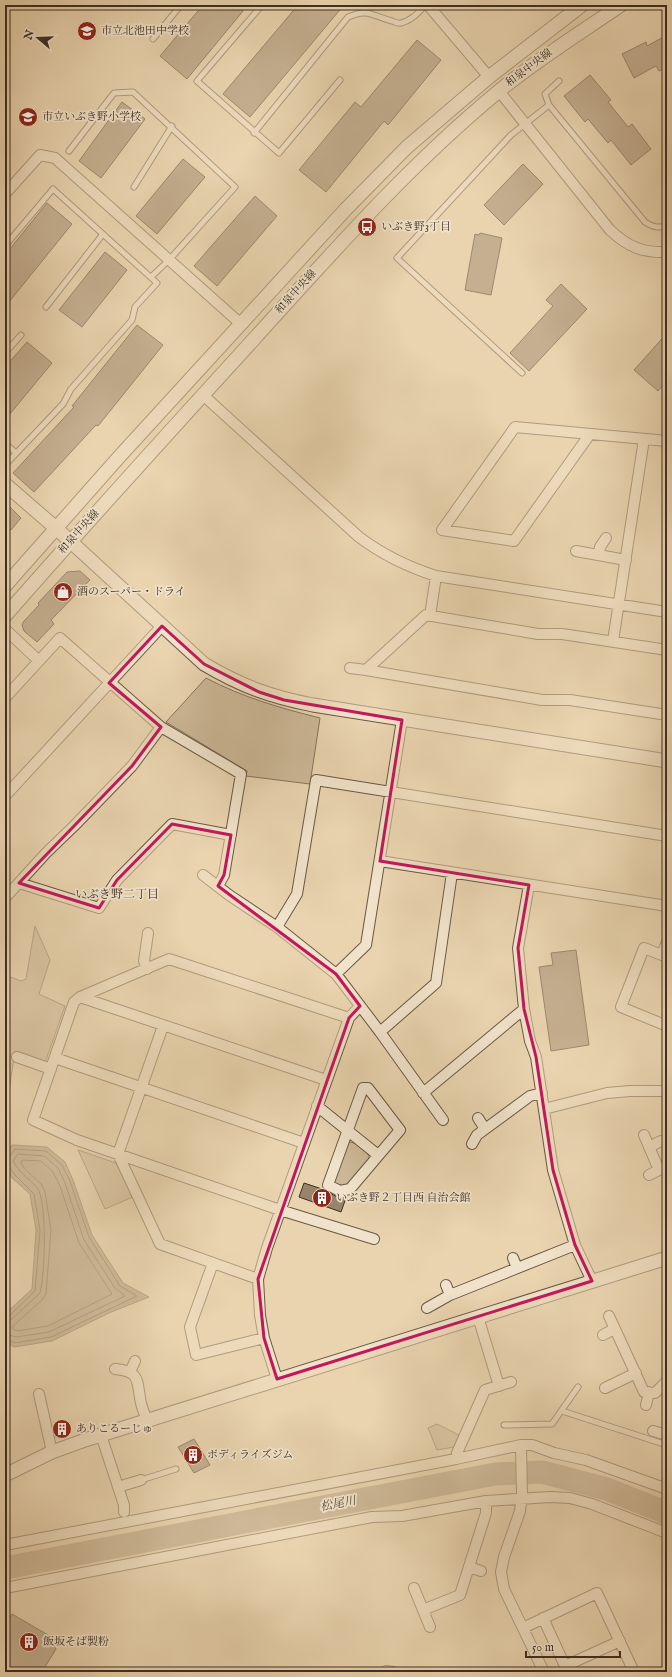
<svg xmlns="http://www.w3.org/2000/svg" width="672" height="1677" font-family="'IM FELL English','Noto Serif JP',serif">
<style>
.green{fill:#ccb897;stroke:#85735c}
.water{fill:#af9c7f;stroke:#827059}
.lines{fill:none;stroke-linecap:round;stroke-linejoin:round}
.shore{stroke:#766550;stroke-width:1}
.river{stroke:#af9c7f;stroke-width:23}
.building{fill:#97846b;stroke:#3e2e21}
.service-casing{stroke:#695844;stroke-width:7}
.minor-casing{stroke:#695844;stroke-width:12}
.tertiary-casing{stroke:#695844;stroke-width:15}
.service{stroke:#f1e3cb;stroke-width:5}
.minor{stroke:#f1e3cb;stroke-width:10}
.tertiary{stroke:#f1e3cb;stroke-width:13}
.marked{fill:none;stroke:#c2185b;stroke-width:3;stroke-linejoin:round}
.labels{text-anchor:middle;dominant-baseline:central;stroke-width:3.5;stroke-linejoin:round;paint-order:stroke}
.poi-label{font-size:11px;fill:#3e2e21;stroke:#f1e3cb;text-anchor:start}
.street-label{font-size:11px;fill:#3e2e21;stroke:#f1e3cb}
.neighbourhood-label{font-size:12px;fill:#3e2e21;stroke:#f1e3cb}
.water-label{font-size:12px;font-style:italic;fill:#5a4a38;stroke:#f1e3cb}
</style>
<rect width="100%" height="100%" fill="#e9d4af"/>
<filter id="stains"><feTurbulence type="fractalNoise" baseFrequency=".005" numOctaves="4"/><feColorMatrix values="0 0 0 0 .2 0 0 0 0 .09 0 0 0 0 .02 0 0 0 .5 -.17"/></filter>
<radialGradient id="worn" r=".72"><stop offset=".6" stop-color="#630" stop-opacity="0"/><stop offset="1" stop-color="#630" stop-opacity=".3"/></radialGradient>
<path class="green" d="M206 678C242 697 280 708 320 718L310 784 246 776 247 771 166 722Z
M35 926 50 960 39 994 65 1006 46 1060 43 1061 15 1051 6 1111 5 975 21 981 26 979Z
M348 1142C358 1142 367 1150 370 1159L348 1184 342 1186 336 1183 334 1179Z
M78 1150 116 1163 133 1197 105 1209Z
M437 1424 459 1435 454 1447 437 1450 428 1428Z"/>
<path class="water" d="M12 1145 47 1147 65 1162 73 1180 92 1235 123 1283 149 1297 109 1313 52 1341 14 1347 5 1342V1314L32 1289 36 1230 30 1194 12 1178 5 1166V1157Z"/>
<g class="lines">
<path class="shore" d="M5 1158 9 1157 15 1149 46 1151 62 1165 70 1181 89 1237 120 1286 137 1296 51 1337 15 1343 5 1339
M23 1160 41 1161 53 1172 60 1186 79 1243 112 1294 48 1326 17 1331 13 1329 12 1327 42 1300 46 1294 51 1230 45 1192 42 1185 24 1168 21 1163Z
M5 1165 9 1166 15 1175 34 1194 40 1230 35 1291 9 1316 5 1317
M5 1322 12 1319 40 1293C45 1271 47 1212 39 1191 35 1182 19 1174 13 1161L18 1154 44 1156 58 1168 65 1183 84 1240 115 1288 125 1296 49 1332 16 1337 5 1334"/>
<path class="river" d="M5 1568 495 1474 542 1472 607 1489 667 1513"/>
</g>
<path class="building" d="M203 5H236L243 11 187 79 160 56Z
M298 5H344L250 117 223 94Z
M667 35V67L659 71 656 66 634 78 622 54 646 42 647 46Z
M417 40 441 60 388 125 384 121 326 192 299 170 355 102 361 107Z
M590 75 611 100 608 102 628 127 632 124 651 149 631 165 611 140 608 143 588 119 585 122 564 96Z
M122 102 145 119 101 178 79 161Z
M183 159 205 177 157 234 136 216Z
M523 164 543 184 504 225 484 205Z
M255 196 277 216 217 286 194 266Z
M47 203 72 224 5 307V255Z
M480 233 502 238 491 295 465 290 475 234 479 235Z
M105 252 127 270 82 327 59 310Z
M561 284 587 309 529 371 510 353 553 306 546 300Z
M137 325 163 345 98 426 96 425 34 492 13 473 74 407 72 406Z
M667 333V381L658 391 634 370Z
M27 342 52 363 5 420V367Z
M5 502 21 518 11 530 5 525Z
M80 571 90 580 51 620 54 624 37 642 24 631 22 625 24 621 39 605 38 603 67 572Z
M576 950 589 1045 551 1051 539 967 553 965 551 953Z
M304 1183 325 1190 337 1197 346 1198 341 1212 299 1197Z
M68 1423 70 1432 56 1437 53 1427Z
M194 1439 210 1465 194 1473 178 1447Z
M12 1614 48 1635 56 1649 42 1672H5V1616L10 1617Z"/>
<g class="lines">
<defs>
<path id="service" d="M253 5 258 9
M262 5 197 81 279 153 340 80
M153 39 181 5
M559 81 545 94 549 105 645 222C653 227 659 229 667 225
M254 133 348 17C369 8 372 16 392 21 395 22 398 24 401 23 411 21 419 12 426 5
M69 151 114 93 133 92 235 187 169 260 151 277
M134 187 172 126
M5 246 53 189 157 283 135 307 132 320 71 389 63 404 5 465
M46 307 103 234
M5 353 21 335
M522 373 397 258 511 135 549 105
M5 443 16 453
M562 1411 667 1445
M504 1425 552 1424 578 1387
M141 1480 176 1469"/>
<path id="minor" d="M428 5 489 77
M499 91 610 230C628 247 643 253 667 252
M5 194 40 155 55 158 241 324
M203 395 359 537C383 555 408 567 436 576L667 612
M590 434 514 541 442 530 515 427 667 441
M576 551 626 560
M599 554 600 547 606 538
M430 616 436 576
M5 629 39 661
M613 641 644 439
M667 650 562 634H538L426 615 366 670 542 700H570L667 715
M350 668 366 670
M5 698 60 638 161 727 241 774 224 875 218 886
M5 796 162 626
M380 861 667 906
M203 875 229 895 277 927 336 974 380 1032 443 1120
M19 883 99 908 117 880 172 824 231 835
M529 885 518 948 524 1009 530 1041 536 1057 553 1170 575 1245 592 1281
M5 898 46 853 74 826 132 766 161 727
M277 927 297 894 316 780 667 836
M662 954 667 942
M667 957 644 948 621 1007 667 1026
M147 969 144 961 148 933
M336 974 366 945 402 720
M80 997 326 1080
M349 1018 169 959 80 997 74 1002 33 1120 77 1140 280 1210 374 1239
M163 1026 118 1154 160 1244 258 1279
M380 1032 436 983 452 873
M17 1057 51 1069
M55 1058 304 1143
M363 1088H368L400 1130 350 1189 340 1191 328 1185Z
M423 1093 524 1009
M317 1106 378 1155
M544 1109 607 1093 630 1091H667
M478 1118 485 1129
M644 1135 659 1170 667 1166
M472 1144 477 1135 530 1096 542 1093
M649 1147 661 1141
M649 1175 659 1170
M513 1258 517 1268
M213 1263 190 1327 196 1355 264 1338
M446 1285 450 1295
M427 1308 450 1295 575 1245
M609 1316 644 1392 655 1393 667 1381
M478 1317 499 1386
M603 1335 614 1329
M115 1369C138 1371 137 1378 140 1398 141 1406 144 1413 147 1420
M130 1372 135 1361
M277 1379 264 1338 260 1315 258 1279 267 1248 349 1018 360 1006
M605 1388 636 1373
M39 1394 52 1452
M646 1405 649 1392
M653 1431 667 1435
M101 1435 124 1505V1512
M521 1445 522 1494 520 1511 504 1557 501 1572 504 1589 544 1672
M456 1459 457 1453 485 1390 511 1382
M118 1487 141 1480
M5 1545 456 1459 521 1445H532L554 1453 586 1460 667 1489
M469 1567 481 1571
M5 1588 372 1517 402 1516 486 1501 550 1497 570 1498 592 1504 667 1533
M414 1588 430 1627
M423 1610 460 1595 486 1513V1501
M543 1618 565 1666 620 1641
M523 1628 597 1593 634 1672
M384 1672 386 1671 393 1672"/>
<path id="tertiary" d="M5 484 57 529 204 664C241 686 271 697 313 705L667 761
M5 586 119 457 346 209 407 147 489 77 582 5
M5 616C87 522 170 431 254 339 332 253 409 165 499 91 538 59 580 33 621 5
M5 1475 52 1452 88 1439 667 1258"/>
</defs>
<use href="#service" class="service-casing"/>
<use href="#minor" class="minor-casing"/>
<use href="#tertiary" class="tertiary-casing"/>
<use href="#service" class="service"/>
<use href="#minor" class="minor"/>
<use href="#tertiary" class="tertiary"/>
</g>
<path d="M0 0H672V1677H0ZM162 626 204 664 259 692 284 700 402 720 380 861 529 885 518 948 524 1009 536 1057 553 1170 575 1245 592 1281 277 1379 264 1338 258 1279 349 1018 360 1006 336 974 218 886 224 875 231 835 172 824 117 880 99 908 19 883 132 766 161 727 109 683Z" fill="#e9d4af" fill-opacity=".55" fill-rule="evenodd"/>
<path class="marked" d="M162 626 204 664 259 692 284 700 402 720 380 861 529 885 518 948 524 1009 536 1057 553 1170 575 1245 592 1281 277 1379 264 1338 258 1279 349 1018 360 1006 336 974 218 886 224 875 231 835 172 824 117 880 99 908 19 883 132 766 161 727 109 683Z"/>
<defs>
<symbol id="school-disc" viewBox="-11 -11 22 22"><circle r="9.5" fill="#8f2418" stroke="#f1e3cb"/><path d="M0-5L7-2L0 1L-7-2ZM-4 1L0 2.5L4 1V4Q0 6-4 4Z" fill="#fff"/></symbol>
<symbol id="bus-disc" viewBox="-11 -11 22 22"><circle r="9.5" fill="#8f2418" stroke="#f1e3cb"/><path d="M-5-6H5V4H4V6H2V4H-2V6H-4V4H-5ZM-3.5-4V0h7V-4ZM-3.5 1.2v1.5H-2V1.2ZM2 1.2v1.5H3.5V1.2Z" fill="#fff"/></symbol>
<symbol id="shop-disc" viewBox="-11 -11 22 22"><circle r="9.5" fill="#8f2418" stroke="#f1e3cb"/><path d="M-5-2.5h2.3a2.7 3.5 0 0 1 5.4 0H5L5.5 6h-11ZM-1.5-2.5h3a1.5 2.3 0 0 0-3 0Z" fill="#fff"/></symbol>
<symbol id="building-disc" viewBox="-11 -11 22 22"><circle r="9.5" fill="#8f2418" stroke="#f1e3cb"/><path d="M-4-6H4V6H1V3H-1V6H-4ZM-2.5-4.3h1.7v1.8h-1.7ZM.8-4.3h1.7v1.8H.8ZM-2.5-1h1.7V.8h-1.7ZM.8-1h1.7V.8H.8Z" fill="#fff"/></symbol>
</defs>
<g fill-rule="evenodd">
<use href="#school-disc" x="76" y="20" width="22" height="22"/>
<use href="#school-disc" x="17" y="106" width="22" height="22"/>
<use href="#bus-disc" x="356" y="216" width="22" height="22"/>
<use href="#shop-disc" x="52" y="581" width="22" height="22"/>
<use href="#building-disc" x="311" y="1187" width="22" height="22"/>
<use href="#building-disc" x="51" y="1418" width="22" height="22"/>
<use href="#building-disc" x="182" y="1444" width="22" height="22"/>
<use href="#building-disc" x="18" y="1631" width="22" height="22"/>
</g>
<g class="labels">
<g class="poi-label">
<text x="101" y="31">市立北池田中学校</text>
<text x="42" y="117">市立いぶき野小学校</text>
<text x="381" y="227">いぶき野3丁目</text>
<text x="77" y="592">酒のスーパー・ドライ</text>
<text x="336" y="1198">いぶき野２丁目西 自治会館</text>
<text x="76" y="1429">ありこるーじゅ</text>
<text x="207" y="1455">ボディライズジム</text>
<text x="43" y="1642">飯坂そば製粉</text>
</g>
<g class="street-label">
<text transform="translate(529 68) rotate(-37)">和泉中央線</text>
<text transform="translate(296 292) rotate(-48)">和泉中央線</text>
<text transform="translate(79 532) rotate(-48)">和泉中央線</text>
</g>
<g class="neighbourhood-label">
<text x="117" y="894">いぶき野二丁目</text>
</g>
<g class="water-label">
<text transform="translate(338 1504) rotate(-11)">松尾川</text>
</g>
</g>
<rect width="672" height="1677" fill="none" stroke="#e9d4af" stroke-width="20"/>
<rect x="6" y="6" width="660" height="1665" fill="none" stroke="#3e2e21" stroke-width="2"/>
<rect x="10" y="10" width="652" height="1657" fill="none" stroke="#3e2e21"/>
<g transform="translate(38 38) rotate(289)" stroke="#f1e3cb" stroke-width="3" paint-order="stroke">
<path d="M0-3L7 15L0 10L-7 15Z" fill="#3e2e21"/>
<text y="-6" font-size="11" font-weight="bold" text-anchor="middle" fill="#3e2e21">N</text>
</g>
<path d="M526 1651v6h94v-6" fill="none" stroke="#3e2e21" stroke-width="2"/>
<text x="532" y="1651" font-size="12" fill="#3e2e21" stroke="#f1e3cb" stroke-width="3" paint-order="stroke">50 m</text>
<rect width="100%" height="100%" filter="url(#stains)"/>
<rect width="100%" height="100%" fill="url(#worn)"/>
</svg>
